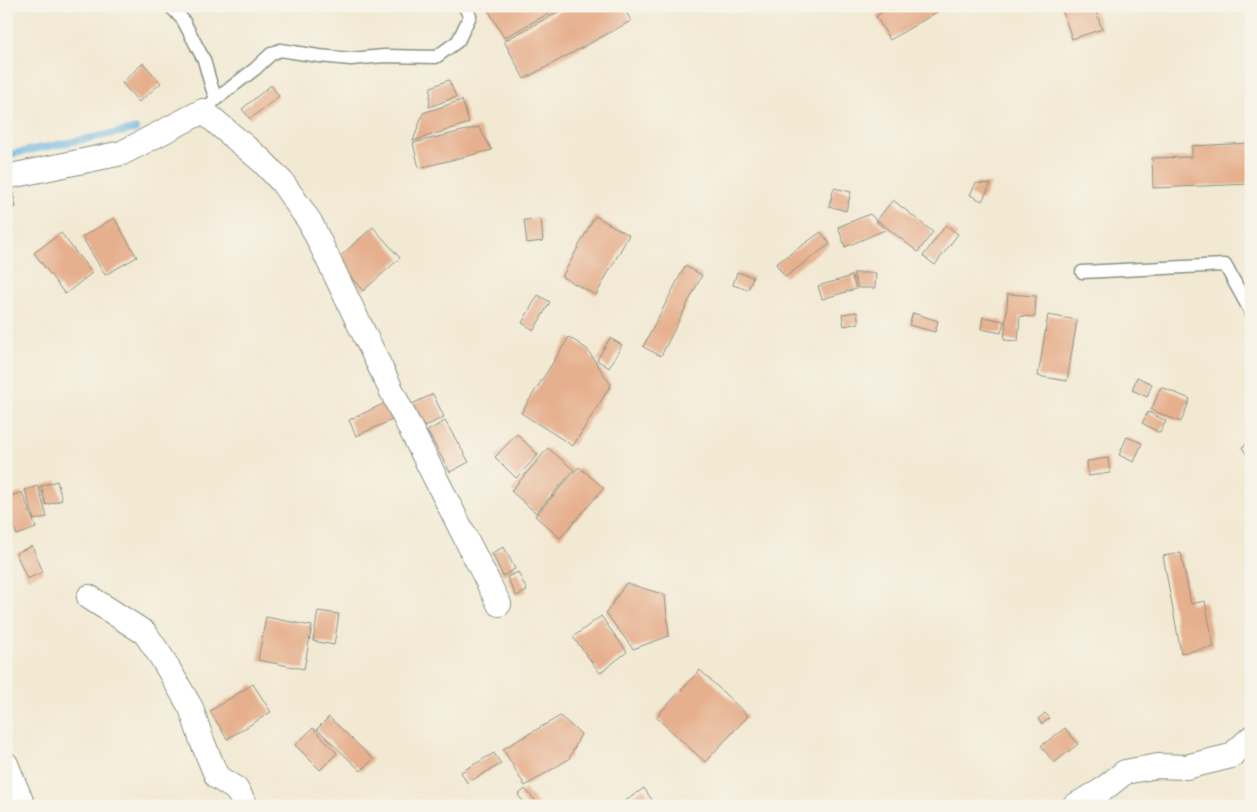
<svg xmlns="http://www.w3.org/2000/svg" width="1257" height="812" font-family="'IM FELL English',serif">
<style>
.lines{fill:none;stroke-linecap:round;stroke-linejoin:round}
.stream{stroke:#64b1dd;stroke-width:7}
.building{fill:#e6b08e}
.service-casing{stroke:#889384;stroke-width:15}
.minor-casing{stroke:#889384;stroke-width:26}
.service{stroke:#fff;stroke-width:12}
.minor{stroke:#fff;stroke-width:24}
</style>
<rect width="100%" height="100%" fill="#f7f3e8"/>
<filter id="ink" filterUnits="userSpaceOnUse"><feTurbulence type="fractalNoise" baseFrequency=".02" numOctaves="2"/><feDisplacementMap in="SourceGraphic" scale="10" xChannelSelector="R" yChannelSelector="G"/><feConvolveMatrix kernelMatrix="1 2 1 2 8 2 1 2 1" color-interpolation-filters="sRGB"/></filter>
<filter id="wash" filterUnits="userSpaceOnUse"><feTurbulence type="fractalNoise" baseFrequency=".0096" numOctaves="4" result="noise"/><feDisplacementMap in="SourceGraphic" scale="20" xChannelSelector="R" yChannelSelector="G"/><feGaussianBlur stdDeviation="1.12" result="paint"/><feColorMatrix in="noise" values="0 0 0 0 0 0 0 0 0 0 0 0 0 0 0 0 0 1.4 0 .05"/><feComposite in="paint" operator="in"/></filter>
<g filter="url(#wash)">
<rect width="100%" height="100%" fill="#f2e9d3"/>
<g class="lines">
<path class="stream" d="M6 155 136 129"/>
</g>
<g id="blocks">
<path class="building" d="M486 6H562L504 38Z
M569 6H576L579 10 586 6H623L631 21 524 79 504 41Z
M892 6H947L890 40 876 16Z
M1061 6H1094L1102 29 1072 39Z
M143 63 161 83 139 102 122 83Z
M449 80 456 97 429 107 431 87Z
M271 85 279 96 250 119 242 109Z
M462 100 469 123 413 141 423 113Z
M479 127 492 150 419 168 413 143Z
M1251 143V184L1153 188 1152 158 1192 157V146Z
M976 183 991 184 982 201 970 195Z
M12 188 16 207 6 209V189Z
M834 188 851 192 846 211 829 206Z
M893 200 933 232 918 252 877 220Z
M870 214 885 230 845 247 838 227Z
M595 216 629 235 596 295 562 277Z
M114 218 137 257 105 275 82 237Z
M541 219 543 241 527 243 524 220Z
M946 225 958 234 935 265 923 256Z
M373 227 400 258 363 291 336 260Z
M821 232 830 244 785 277 776 264Z
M61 233 92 273 65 294 34 253Z
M685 266 702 275 661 356 643 347Z
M737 272 753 277 748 290 733 285Z
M853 273H876L875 288H858Z
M852 276 856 289 822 299 818 286Z
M1008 294 1036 296 1035 317 1020 316 1018 341 1004 340Z
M538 295 550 302 534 330 522 323Z
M857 312 859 323 844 326 842 314Z
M913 313 938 321 935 332 909 325Z
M1048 315 1077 320 1067 381 1038 376Z
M983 317 1004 321 1001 333 981 329Z
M569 337 587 349 611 385 573 446 521 413Z
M610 338 622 345 609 368 597 360Z
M1137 377 1152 384 1147 397 1132 390Z
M1161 387 1190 399 1181 422 1151 410Z
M433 394 444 417 424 427 412 404Z
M385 403 392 420 356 436 349 420Z
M1148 412 1166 421 1160 433 1142 423Z
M445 421 469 462 450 472 427 431Z
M517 434 538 455 516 478 495 457Z
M1127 437 1142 443 1134 462 1119 455Z
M1251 441V462L1242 447Z
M548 448 574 470 536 513 511 491Z
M1108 458 1110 473 1088 476 1087 461Z
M579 467 604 488 560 538 535 516Z
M57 481 62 500 46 505 41 486Z
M38 486 47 517 34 520 25 490Z
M22 492 36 528 17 535 6 506V498Z
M32 546 43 572 27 579 16 553Z
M504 547 515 569 503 576 492 553Z
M1181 553 1191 604 1205 601 1214 647 1181 653 1163 556Z
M518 572 527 591 516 596 507 577Z
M626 583 665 595 669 636 633 649 606 613Z
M318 611 339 614 334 645 313 641Z
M601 616 627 652 600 673 573 637Z
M266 617 312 626 304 669 258 660Z
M700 670 748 716 705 762 656 717Z
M253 684 271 712 227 739 210 711Z
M1045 713 1050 718 1042 724 1038 719Z
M560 716 581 734 569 759 525 786 503 749Z
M329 717 373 759 361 771 317 729Z
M313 728 337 753 320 770 295 745Z
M1065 728 1078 744 1054 763 1041 746Z
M494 753 501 764 467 783 461 772Z
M644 788 656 806H618Z
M525 789 540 806H527L518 795Z"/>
</g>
</g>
<g filter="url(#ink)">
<use href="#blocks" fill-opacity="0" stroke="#889384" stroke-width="1"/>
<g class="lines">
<defs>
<path id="service" d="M170 6 183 20 204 60 211 85 216 99
M203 111 216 99 255 69 271 54 280 50 319 56 351 59 384 56 436 57 458 41 470 16 464 6
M1082 272 1225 265 1251 312"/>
<path id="minor" d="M6 177 122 153 203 111 262 161 282 182 310 222 398 404 499 604
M89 597 145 633 162 658 191 708 202 741 217 777 236 789 246 806
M6 764 23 806
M1074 806 1101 791 1125 772 1158 766 1186 767 1231 756 1251 738"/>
</defs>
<use href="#service" class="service-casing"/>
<use href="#minor" class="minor-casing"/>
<use href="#service" class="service"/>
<use href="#minor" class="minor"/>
</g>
</g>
<rect width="1257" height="812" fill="none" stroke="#f7f3e8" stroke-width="25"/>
</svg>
